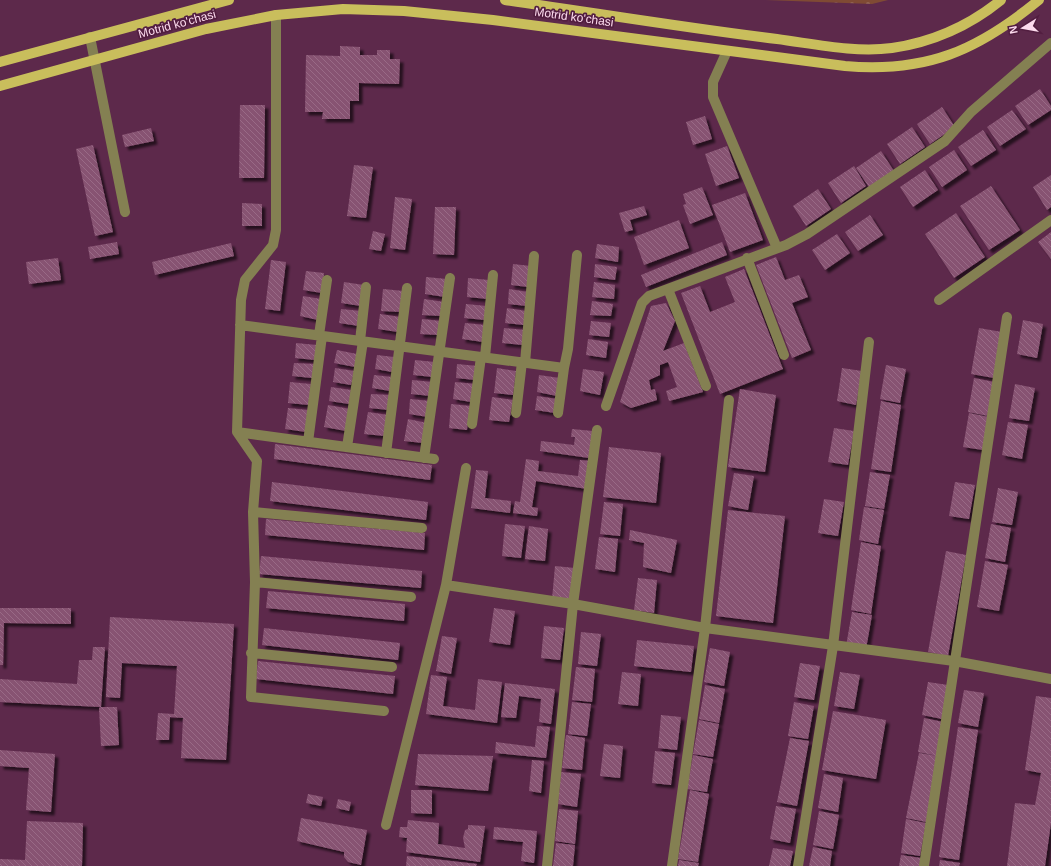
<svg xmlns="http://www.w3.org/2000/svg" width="1051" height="866" font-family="Arial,sans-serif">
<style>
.cemetery{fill:url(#cemetery-stones)}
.building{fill:url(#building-back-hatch);filter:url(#shadow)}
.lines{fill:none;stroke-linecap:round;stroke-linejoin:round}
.minor{stroke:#848052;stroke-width:10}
.major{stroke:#c9be5c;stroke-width:10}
.labels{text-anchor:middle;stroke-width:3.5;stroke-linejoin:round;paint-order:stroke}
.street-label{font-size:12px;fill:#fddbee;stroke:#521e40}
</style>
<defs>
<pattern id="cemetery-stones" width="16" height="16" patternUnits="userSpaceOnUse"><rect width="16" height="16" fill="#7f4a34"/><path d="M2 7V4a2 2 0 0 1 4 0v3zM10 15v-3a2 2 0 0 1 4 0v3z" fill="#926452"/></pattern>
<pattern id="building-back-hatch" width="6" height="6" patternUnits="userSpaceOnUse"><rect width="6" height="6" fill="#875372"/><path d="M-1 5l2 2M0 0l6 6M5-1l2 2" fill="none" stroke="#996b86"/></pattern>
<filter id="shadow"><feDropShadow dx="3.5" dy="3.5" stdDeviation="1" flood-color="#0009"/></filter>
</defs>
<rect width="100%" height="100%" fill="#5d294b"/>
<!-- cemetery -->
<path class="cemetery" d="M766,0h122l-16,4z"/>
<!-- building -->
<path class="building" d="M340,46l20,1v8h17v-5h13v9h10l-1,25 -40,-1v18h-9v18h-28l1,-7h-18l1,-57 34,1z
M1040,89l11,17v4l-23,15 -13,-19z
M240,105h25l-1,73h-25z
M942,107l13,20 -25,17 -13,-20z
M1012,110l14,19 -26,17 -13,-19z
M705,116l7,23 -19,6 -7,-23z
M912,127l13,20 -25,17 -13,-20z
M151,128l3,13 -29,6 -3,-12z
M983,130l13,20 -25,16 -13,-19z
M93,145l20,87 -18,4 -19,-87z
M727,146l12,32 -23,8 -11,-32z
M954,150l13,20 -25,17 -13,-20z
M881,151l13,20 -25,16 -13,-19z
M354,165l19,2 -7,51 -19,-2z
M854,166l12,20 -25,17 -13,-20z
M925,170l13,20 -25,17 -13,-20z
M1051,175v32l-4,3 -14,-23z
M991,186l29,44 -31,20 -29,-44z
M702,187l11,28 -23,9 -7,-19 3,-1 -3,-10z
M818,189l13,20 -25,17 -13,-20z
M745,193l18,47 -33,12 -18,-47z
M395,197l17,2 -7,51 -15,-2z
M242,203l20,1v22h-20z
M644,206l3,9 -17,5 3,10 -8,2 -6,-19z
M435,207h21l-2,48 -21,-1z
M956,213l29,44 -31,21 -29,-44z
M870,215l13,20 -25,16 -13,-19z
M679,220l10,28 -45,17 -10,-28z
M373,231l12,3 -4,17 -12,-2z
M1051,232v27l-13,-17z
M837,234l13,19 -25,17 -13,-20z
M117,242l2,12 -29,5 -2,-12z
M722,242l5,13 -81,32 -5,-12z
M231,243l3,13 -79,19 -3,-13z
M597,244l22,3 -1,15 -23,-4z
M776,257l9,23 14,-5 9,22 -16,6 19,47 -19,8 -36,-93z
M58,258l3,22 -32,4 -3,-22z
M271,260l15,2 -6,49 -15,-2z
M513,264l18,2 -3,21 -17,-2z
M595,264l22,3 -2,13 -21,-3z
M744,269l39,100 -63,25 -39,-101 19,-7 10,26 25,-10 -10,-25z
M306,271l18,2 -2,20 -19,-3z
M426,277l21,2 -2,18 -20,-3z
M468,278l21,2 -1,19 -21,-2z
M344,282l20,3 -3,21 -20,-3z
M594,282l21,3 -1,14 -22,-2z
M383,289l21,2 -2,21 -21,-1z
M509,289l19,3 -1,14 -19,-2z
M303,296l18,3 -3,21 -18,-4z
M424,299l20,3 -2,14 -20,-1z
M592,301l21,3 -2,12 -21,-1z
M666,303l9,18 -12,30 21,-8 19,49 -34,9 -3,-10 11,-4 -9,-25 -8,3v10l-11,5 2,10 4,-1 2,11 -26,8 -11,-6 31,-96z
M466,304l21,2 -2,14 -21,-2z
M507,308l19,3 -2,14 -19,-2z
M341,309l20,2 -2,15 -20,-3z
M380,314l20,3 -2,15 -20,-3z
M422,319l19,2 -2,14 -19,-1z
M1023,320l20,4 -6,34 -20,-4z
M591,321l20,2 -2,14 -20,-2z
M465,323l20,2 -2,17 -21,-3z
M504,328l21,2 -2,15 -21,-2z
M979,328l23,4 -8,46 -23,-4z
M588,339l20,3 -2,16 -20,-3z
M296,343l21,2 -2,15 -20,-2z
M337,350l20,4 -2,13 -21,-4z
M377,355l17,2 -2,15 -17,-3z
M415,360l20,2 -2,15 -20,-2z
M294,363l20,1 -2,14 -20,-2z
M457,364l21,2 -3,14 -19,-2z
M886,365l20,4 -6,34 -20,-4z
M335,368l19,3 -3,14 -18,-3z
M497,368l19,3 -3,24 -19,-2z
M842,368l20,3 -6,34 -19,-4z
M583,369l21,3 -4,23 -20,-4z
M374,375l18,2 -2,14 -18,-3z
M539,375l21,3 -3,18 -20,-4z
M974,378l20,4 -6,34 -20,-4z
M412,380l20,2 -1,14 -20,-2z
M290,382l21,2 -2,21 -21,-2z
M455,382l20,2 -4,18 -18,-3z
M1015,384l20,4 -6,33 -20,-3z
M331,387l20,3 -2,14 -20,-3z
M740,389l36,6 -11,77 -37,-5z
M371,394l19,1 -1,15 -20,-2z
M537,396l20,3 -2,14 -20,-3z
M492,397l21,3 -4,22 -20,-2z
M410,399l20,2 -2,16 -19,-3z
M881,401l20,4 -10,67 -20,-3z
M451,404l19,2 -3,24 -18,-2z
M328,405l22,4 -4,22 -22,-4z
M288,408l20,2 -2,22 -21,-3z
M368,412l20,3 -3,21 -21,-2z
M969,413l20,4 -6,33 -20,-3z
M408,419l19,4 -4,20 -19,-2z
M1008,422l20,3 -6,34 -20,-4z
M834,428l20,3 -6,34 -20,-3z
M572,429l21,2 -4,27 -49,-7 1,-10 33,4 1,-8h-4z
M275,444l157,21 -2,15 -156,-21z
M609,447l52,6 -5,50 -53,-6z
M526,459l13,2 -1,10 40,5 2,-16 11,1 -4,28 -51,-8 -4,26 6,1 -1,8 -24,-3 2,-12 5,1z
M476,470l12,1 -3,27 26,3 -1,12 -39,-5z
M870,472l20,3 -6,34 -19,-3z
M734,473l20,3 -6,34 -20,-4z
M272,482l156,20 -2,18 -156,-19z
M955,482l20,3 -6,34 -20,-3z
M998,488l20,4 -6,33 -20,-3z
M824,499l20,3 -6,34 -20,-3z
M604,502l19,2 -3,32 -20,-2z
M864,507l20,3 -6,34 -19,-4z
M728,510l57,6 -12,107 -57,-7z
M266,519l159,14 -1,17 -159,-15z
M505,524l20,2 -4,32 -19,-2z
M991,524l20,4 -6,34 -20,-4z
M529,526l19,3 -3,32 -20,-2z
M630,530l47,10 -6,33 -28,-6 1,-24 -15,-3z
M599,537l19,2 -3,33 -20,-3z
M861,542l20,4 -10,68 -20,-4z
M946,551l20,4 -18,101 -20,-4z
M261,556l161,15 -1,17 -162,-14z
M985,561l23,4 -9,46 -22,-4z
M555,566l20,2 -4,33 -19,-2z
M638,578l19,2 -3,33 -20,-3z
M268,591l137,13 -1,17 -138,-13z
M0,608h71v16l-67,-1 -1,42h-3z
M494,608l21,3 -5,34 -21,-3z
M852,612l20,3 -6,34 -20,-3z
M110,617l124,7 -8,136 -45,-2 2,-40 -13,-1 -1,23h-13l2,-27 16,1 3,-48 -55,-3 -2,35 -14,-1z
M544,626l20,2 -4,32 -19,-2z
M264,628l136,15 -2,17 -136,-15z
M581,632l20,2 -4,32 -19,-2z
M442,636l15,2 -6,36 -15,-3z
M637,640l57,6 -3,26 -57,-6z
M93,647h12l-4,60 -101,-5v-23l77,5 2,-24h13z
M710,648l20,4 -6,34 -20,-4z
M258,661l137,15 -2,18 -137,-15z
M800,663l20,3 -6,34 -20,-3z
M576,667l19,2 -3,33 -20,-2z
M622,672l19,2 -3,32 -20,-2z
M840,672l20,3 -6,34 -20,-3z
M431,675l16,2 -4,29 32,4 3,-31 24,3 -5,41 -71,-9z
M928,682l20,3 -6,34 -20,-4z
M505,683l50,6 -4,35 -12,-2 2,-23 -22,-3 -3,22 -15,-1z
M705,685l20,4 -6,34 -20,-4z
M964,690l20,3 -6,34 -20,-4z
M1036,696l15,2v125l-6,43h-38l8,-63 20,2 6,-32 -16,-3z
M572,702l19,2 -4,32 -19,-2z
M794,702l20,4 -6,33 -20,-3z
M101,707h16l2,38 -18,1 -2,-38z
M833,711l53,9 -10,59 -54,-9z
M661,715l20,2 -4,33 -19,-2z
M924,718l19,4 -5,34 -20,-4z
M699,720l20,4 -6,33 -20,-3z
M537,726l13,1 -4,31 -51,-5 1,-11 39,5z
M958,727l20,3 -19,130 -20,-3z
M566,735l19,3 -3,32 -20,-2z
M790,738l19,3 -12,65 -20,-4z
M604,744l19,2 -3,32 -20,-2z
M0,750l55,4 -4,58 -25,-2 3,-42 -29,-2z
M655,751l20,2 -4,32 -19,-2z
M919,753l19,3 -12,66 -20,-4z
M418,754l75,2 -5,35 -73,-6z
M693,755l20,4 -6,33 -20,-3z
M532,760l12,1 -3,32 -12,-2z
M561,772l20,2 -4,33 -19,-3z
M824,774l19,4 -5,34 -20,-4z
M411,790h21v24l-21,-1z
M690,790l19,4 -11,68 -20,-3z
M308,794l15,3 -2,9 -15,-3z
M338,799l13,3 -2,9 -13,-3z
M776,806l20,3 -6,34 -20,-4z
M559,809l19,2 -3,33 -20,-3z
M819,811l20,4 -6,34 -20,-4z
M301,818l66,12 -6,35 -13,-3 -4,-5v-5l-47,-11z
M906,819l20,4 -6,33 -19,-3z
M408,820l31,3 -1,21 27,4 -2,-10 2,-8 3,-1v-4l17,1 -5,36 -74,-10 1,-14 -8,-1 1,-10h7z
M27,821l56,2 -1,43h-82v-7l25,1z
M494,827l43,4 -3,32 -13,-2 2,-19 -30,-3z
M556,843l19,2 -2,21h-20z
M813,847l19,4 -2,15h-21z
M773,848l20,3 -3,15h-21z
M901,855l20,3 -1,8h-21z
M407,856l70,8 -1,2h-70z
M679,860l20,3 -1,3h-20z
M940,860l20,3 -1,3h-20z"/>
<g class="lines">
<!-- minor -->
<path class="minor" d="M276,15v215l-3,15 -28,35 -4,20 -4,132 20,29 -4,51 2,70 -4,115 133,14
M90,37l35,175
M727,51l-14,31v15l64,151
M747,258l37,97
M668,289l38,97
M939,300l112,-80
M240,325l324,43 -6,45
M319,335l8,-55
M360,341l6,-54
M485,357l8,-82
M525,363l9,-107
M564,368l4,-19 9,-94
M606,406l36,-103 7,-7 137,-51 21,-11 138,-93 26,-29 80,-69
M516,413l6,-51
M472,424l9,-67
M237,432l197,27
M308,442l14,-106
M347,447l16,-106
M386,453l21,-165
M424,458l26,-180
M253,512l169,16
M255,582l156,15
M446,585l127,19 132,24 249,33 97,18
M251,653l141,14
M386,825l60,-240 20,-117
M547,866l26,-262 24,-174
M672,866l33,-238 24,-228
M798,866l35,-220 36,-304
M924,866l83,-549"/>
<!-- major -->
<path class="major" d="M505,0c91,13 181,28 272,39 38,5 78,14 115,9 41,-6 77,-22 109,-48
M0,62l229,-62
M0,86l206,-57 70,-14 67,-6 61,2 89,9 352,46c81,7 132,-15 194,-66"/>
</g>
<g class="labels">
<!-- street labels -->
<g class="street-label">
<text transform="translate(574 17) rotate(8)" y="4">Motrid ko'chasi</text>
<text transform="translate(177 24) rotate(-15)" y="4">Motrid ko'chasi</text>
</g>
</g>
<!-- north arrow -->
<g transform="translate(1023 28) rotate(259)" stroke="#521e40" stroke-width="3" paint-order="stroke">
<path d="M0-3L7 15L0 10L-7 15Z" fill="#fddbee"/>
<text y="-6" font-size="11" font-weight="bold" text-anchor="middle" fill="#fddbee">N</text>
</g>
</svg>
